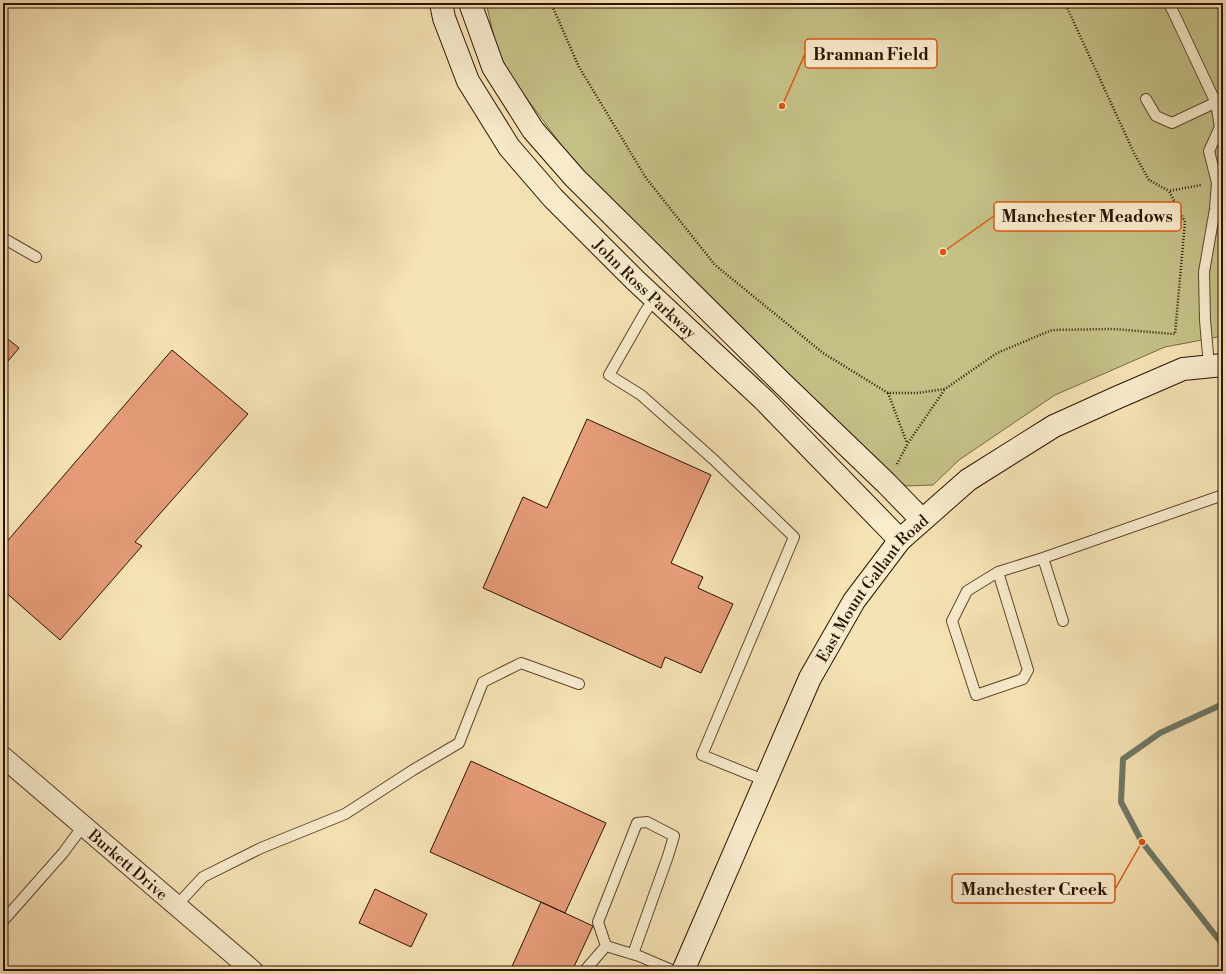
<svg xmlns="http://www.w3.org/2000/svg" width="1226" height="974" font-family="'Libre Bodoni',serif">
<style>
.green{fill:#c4c187;stroke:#786a44}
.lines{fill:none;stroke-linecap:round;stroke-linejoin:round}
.stream{stroke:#6f7968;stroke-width:6}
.building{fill:#e69c79;stroke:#2b1201}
.lane-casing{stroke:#5e462e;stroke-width:12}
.street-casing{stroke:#5e462e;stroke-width:22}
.secondary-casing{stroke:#2b1201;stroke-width:24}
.path{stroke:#2b1201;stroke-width:2.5;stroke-dasharray:1 2;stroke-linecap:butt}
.lane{stroke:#f9edce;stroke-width:10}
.street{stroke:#f9edce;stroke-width:20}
.secondary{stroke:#f9edce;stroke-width:22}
.labels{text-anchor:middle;stroke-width:4;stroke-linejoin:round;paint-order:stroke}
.street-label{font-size:16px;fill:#2b1201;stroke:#f9edce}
.leader{fill:none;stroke:#df550b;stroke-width:1.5}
.callout-dot{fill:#df550b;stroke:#f9edce;stroke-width:1.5}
.callout{fill:#f9edce;stroke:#df550b;stroke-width:1.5}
.callout-label{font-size:17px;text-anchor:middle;font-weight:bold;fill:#2b1201}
</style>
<rect width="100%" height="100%" fill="#f6e3b4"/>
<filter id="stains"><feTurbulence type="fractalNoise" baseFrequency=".005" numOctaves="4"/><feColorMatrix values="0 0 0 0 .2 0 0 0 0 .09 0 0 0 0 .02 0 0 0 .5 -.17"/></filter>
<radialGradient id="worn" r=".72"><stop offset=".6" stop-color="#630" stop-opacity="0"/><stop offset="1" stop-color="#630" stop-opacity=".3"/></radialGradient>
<!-- green -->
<path class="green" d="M486,3h737v333l-58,11 -110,48 -96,65 -26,25 -27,1 -28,-23 -300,-295 -78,-106z"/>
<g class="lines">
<!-- stream -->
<path class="stream" d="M1223,704l-63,29 -37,26 -2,43 21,40 81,103"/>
</g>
<!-- building -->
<path class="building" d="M3,335l16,13 -16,19z
M172,350l76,64 -113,128 7,4 -82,94 -57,-50v-44z
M587,419l124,56 -40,88 32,14 -5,11 35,16 -32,69 -36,-16 -4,11 -178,-80 40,-91 24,11z
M471,761l135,62 -41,90 -135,-61z
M375,889l52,25 -16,33 -52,-24z
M541,902l52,24 -21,45h-62z"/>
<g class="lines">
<!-- lane casing -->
<g class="lane-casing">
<path id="lane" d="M1169,3l47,100 4,24 3,3
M1146,99l10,17 16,7 51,-24
M3,238l33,19
M655,298l-10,14 -36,63 32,20 72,64 81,78 -92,218 64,26
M1209,366l-4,-46 -1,-48 11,-63 2,-26 -8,-32 11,-24
M998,572l30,98 -5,9 -47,16 -24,-74 15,-30 31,-19 45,-14
M1063,621l-20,-63 180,-63
M177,905l26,-28 58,-29 84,-34 68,-44 46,-27 24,-61 38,-19 58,21
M3,921l60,-68 20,-27
M606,946l-8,-24 39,-99 10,-1 27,14 -6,20 -35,98
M586,971v-2l20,-23 33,10 35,15"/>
</g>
<!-- street casing -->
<g class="street-casing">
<g id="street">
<path id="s1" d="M3,757l250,214"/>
</g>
</g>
<!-- secondary casing -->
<g class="secondary-casing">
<g id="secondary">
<path id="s2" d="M441,3l3,15 24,63 41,66 44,51 82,82 129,120 136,140"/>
<path d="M470,3l23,64 40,63 42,48 206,204 105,101 36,37"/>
<path id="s3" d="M683,971l127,-293 44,-77 46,-61 68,-60 86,-54 62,-28 67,-29 40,-4"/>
</g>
</g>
<!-- path -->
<path class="path" d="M551,3l28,64 67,111 69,87 108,88 65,40h29l28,-4 52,-36 55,-23 61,-1 62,5 10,-112 -16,-31 32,-6
M1065,3l69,150 15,27 20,11
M888,393l19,50
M897,464l11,-21 37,-54"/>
<!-- lane -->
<use href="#lane" class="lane"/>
<!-- street -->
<use href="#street" class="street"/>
<!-- secondary -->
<use href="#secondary" class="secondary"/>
</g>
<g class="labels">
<!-- street labels -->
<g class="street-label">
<text dy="6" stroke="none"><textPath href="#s2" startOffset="357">John Ross Parkway</textPath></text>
<text dy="6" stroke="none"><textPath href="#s3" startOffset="429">East Mount Gallant Road</textPath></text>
<text dy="6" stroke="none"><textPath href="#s1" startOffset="165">Burkett Drive</textPath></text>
</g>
</g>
<!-- callouts -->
<path class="leader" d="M782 106L805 54M943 252L994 216M1142 842L1115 889"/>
<g class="callout-dot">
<circle cx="782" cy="106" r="4"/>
<circle cx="943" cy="252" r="4"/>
<circle cx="1142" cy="842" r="4"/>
</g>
<g class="callout">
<rect x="805" y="39" width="132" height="29" rx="4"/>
<rect x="994" y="202" width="187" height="29" rx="4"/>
<rect x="952" y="874" width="163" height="29" rx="4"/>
</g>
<g class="callout-label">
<text x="871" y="60">Brannan Field</text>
<text x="1087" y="222">Manchester Meadows</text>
<text x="1034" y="895">Manchester Creek</text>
</g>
<!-- margin -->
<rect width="1226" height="974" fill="none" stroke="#f6e3b4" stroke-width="16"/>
<rect x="4" y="4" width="1218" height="966" fill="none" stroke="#2b1201" stroke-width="2"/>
<rect x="8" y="8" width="1210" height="958" fill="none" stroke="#2b1201"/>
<rect width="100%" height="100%" filter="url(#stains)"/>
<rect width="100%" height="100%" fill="url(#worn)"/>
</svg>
